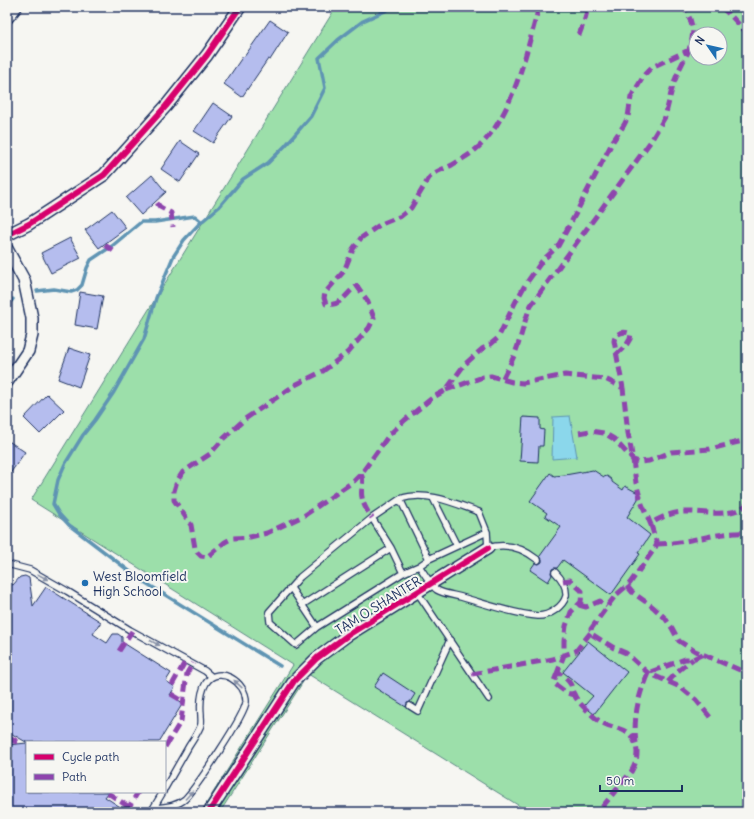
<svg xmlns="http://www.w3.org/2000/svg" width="754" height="819" font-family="Delius,sans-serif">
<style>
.green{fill:#9cdfaa;stroke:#5c8784;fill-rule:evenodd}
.water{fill:#8bd7eb;stroke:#5e94b3}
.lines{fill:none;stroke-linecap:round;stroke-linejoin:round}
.stream{stroke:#5e94b3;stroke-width:3.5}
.building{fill:#b5bdee;stroke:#1b2f5e}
.lane-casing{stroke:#1b2f5e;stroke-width:8}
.street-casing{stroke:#1b2f5e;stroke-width:14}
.lane{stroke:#f6f6f2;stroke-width:5.5}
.street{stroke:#f6f6f2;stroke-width:11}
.quiet{stroke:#8e44ad;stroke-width:5;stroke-dasharray:10 5;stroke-linecap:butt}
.cycleway-casing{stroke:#f6f6f2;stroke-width:8}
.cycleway{stroke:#d6006c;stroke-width:6}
.oneway{fill:#8892a8}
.poi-dot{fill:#1f6fb2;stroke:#f6f6f2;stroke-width:1.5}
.labels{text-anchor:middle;stroke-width:4;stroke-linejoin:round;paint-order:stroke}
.poi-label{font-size:13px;fill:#1b2f5e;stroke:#f6f6f2;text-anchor:start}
.street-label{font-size:13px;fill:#1b2f5e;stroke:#f6f6f2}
</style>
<rect width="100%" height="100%" fill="#f6f6f2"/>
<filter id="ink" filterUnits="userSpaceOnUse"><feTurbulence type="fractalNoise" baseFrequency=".025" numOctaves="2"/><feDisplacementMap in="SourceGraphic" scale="8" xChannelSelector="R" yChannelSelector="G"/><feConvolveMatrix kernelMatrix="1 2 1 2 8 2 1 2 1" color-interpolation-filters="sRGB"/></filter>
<g filter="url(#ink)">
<!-- green -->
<path class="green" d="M336,7h411v805h-218l-221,-138 -88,138h-19l92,-147 -262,-165zM696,34h24v24h-24z"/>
<!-- water -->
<path class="water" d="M570,416l7,41 -25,2 1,-42z"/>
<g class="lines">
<!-- stream -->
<path class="stream" d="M37,291l17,-2 17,3 6,-2 5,-5 5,-17 4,-8 21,-14 29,-24h14l40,-6 7,6
M7,306l6,-7
M280,666l-139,-86 -72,-55 -10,-11 -6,-10 5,-24 7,-16 18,-29 12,-15 19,-28 30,-53 12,-41 17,-41 11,-17 15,-16 20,-17 24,-28 25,-16 17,-17 26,-30 14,-28 -6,-30 19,-18 25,-19 31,-14"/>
</g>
<!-- building -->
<path class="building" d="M270,20l18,12 -18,28 -2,-1 -26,38 -18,-13 19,-28 1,1z
M213,103l19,13 -19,27 -19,-12z
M180,141l19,13 -19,28 -19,-13z
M152,175l14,17 -25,23 -15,-17z
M112,210l14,18 -27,20 -14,-18z
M70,238l11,20 -30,15 -10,-20z
M80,292l23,4 -6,33 -22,-4z
M69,348l21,7 -11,32 -21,-8z
M47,394l17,16 -24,24 -16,-16z
M523,417l17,1v11l4,1 -1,16h-4l-1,16 -18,-1z
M7,440l18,12 -18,26z
M593,470l11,7 3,-1 5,4v2l11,8 2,-4 13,7v6l-11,18 23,18 -12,18 2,1 -29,41 -48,-35 -6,8h-3l-2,1 -1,4 1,2 -4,7 -18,-12 5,-7 4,1 3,-2v-3l-2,-3 21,-29 -16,-11 2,-3 -17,-12 20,-28 4,3 11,-1z
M25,576l4,2 4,28 13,-19 55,35 -8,12 14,9 6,-9h5l4,3v5l49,31 -5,8 9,6 -5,8 13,8 -24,39h-133l-19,-11v-149l6,3 7,-8z
M588,641l39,31 -33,42 -10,-8 9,-10 -30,-24z
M383,673l32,21 -5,8 -3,1 -1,4 -32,-20z
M27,743v49h82l-4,5 23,15h-121v-67z"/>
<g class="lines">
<!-- lane casing -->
<g class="lane-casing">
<path id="lane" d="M433,498l24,48
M400,499l-28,19 -72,59 -31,35 1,10 26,23 21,-18 86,-54 16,-7
M391,548l12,25
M429,559l58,-27
M538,560c-15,-12 -31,-18 -50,-12l-1,-16 -8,-20c-25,-9 -53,-22 -79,-13l29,60 -10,7c4,5 13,21 18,24 7,4 17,5 24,7 22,6 55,18 77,19 11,0 25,-9 28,-20 1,-9 -5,-18 -11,-24
M7,564l23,6 37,21 63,39 75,41 7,6
M291,588l26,39
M417,592l72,107
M302,605l89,-57 -19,-30
M410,706l8,5 32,-71
M154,808c10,-1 22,-1 31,-9 11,-11 60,-84 61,-97 1,-20 -28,-38 -40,-19 -6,10 -6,21 -5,32 0,4 1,9 -1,12 -3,7 -7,13 -11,19 -8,14 -16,28 -24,42
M151,812l12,-20"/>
</g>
<!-- street casing -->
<g class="street-casing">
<path id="street" d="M7,18l9,-11
M7,235l22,-11 75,-49 62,-69 41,-51 33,-48
M7,249l17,31 8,38v17l-4,16 -21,31
M209,812l85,-131 23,-23 31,-23 140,-87"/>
</g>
<!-- lane -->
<use href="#lane" class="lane"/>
<!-- street -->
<use href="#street" class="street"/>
<!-- quiet -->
<path class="quiet" d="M539,7c-13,45 -26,112 -64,143 -7,6 -15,10 -23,15 -6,3 -13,5 -19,9l-4,4 -18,30 -10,8 -20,8 -20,14 -8,11 -9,22 -19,22 -1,5 2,6c15,4 21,-13 31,-18l10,14 7,18 -5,10 -21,24 -25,19 -28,14 -50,34 -22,20 -13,15 -27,18 -6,9 -3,10v9l17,25 4,23 2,4 4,4 6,1 18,-15 8,-4 17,-1 17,-4 38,-18 49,-34 7,-7 28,-39 16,-15 27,-22 14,-8 18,-25 18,-16 9,-5 7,-6 17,-35 10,-18 17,-24 16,-15 17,-31 38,-74 11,-16 4,-8 3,-20 14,-23 7,-7 37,-17
M721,7l11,10 15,16
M579,35l6,-16 3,-12
M157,203l3,4 11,6 2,14
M105,245l10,7
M7,318v1
M616,355l11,-11 3,-5 1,-5c-7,-4 -16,-1 -17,7l9,47
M503,378c3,-7 8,-15 11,-22 7,-17 10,-35 17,-51l120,-164 14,-24 8,-32 6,-15 10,-20 3,-11 1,-9 -3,-11 -6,-12
M446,390l37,-13 8,-1 21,6 11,1 42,-8 40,4 18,9 5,45 5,27 3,23 6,21 9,21
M579,433l11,-2 14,2 10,6 19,21 7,2 9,-1 22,-9 39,-3 37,-9
M747,473v15
M361,474c4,7 -1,16 1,23 1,8 6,15 10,21
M657,544c30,0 61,-13 90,-11
M563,581l7,-1 12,11 -1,11 -10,10 -5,14 -2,15v14l-6,16c4,5 10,8 13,14 1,3 1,6 3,9 3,8 12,15 18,21 4,4 10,8 15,10 16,5 28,6 30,27 0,8 -2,13 -6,20l-33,40
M627,586l5,6 21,15 12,11 7,10 7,13 16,10 52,22
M579,605l7,2 14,-6 7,5
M119,651l13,-20
M558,671l-4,10 1,3 12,9 7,2
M472,674l81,-15 23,-8 15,-19
M668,682l11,-12 14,-11
M172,685l14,-25
M171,694l12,7
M710,717l-14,-17 -16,-13 -32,-14 -22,-20 -12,-5 -21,-13 -2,-6 18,-25 7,-9 14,-12 25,-35 2,-4 -6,-19c3,-4 6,-5 10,-7 8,-4 16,-6 25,-6 17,-1 47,7 61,-8
M7,736l12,6 -12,-2
M636,743c-3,-24 2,-47 12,-70l37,-14h8l10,-5
M165,747l16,-26 6,-48 6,-10
M108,793l21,14
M130,812l-1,-5 9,-15"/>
<!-- cycleway casing -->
<g class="cycleway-casing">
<path id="cycleway" d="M7,235l22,-11 75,-49 62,-69 41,-51 33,-48
M209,812l85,-131 23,-23 31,-23 140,-87"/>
</g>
<!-- cycleway -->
<use href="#cycleway" class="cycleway"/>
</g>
<!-- one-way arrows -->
<defs><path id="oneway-solid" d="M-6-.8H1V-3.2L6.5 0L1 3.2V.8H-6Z"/></defs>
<g class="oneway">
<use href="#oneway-solid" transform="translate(43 577) rotate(29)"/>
<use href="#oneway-solid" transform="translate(155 643) rotate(28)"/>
<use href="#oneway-solid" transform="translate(238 684) rotate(-137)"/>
<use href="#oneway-solid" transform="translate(189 795) rotate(-48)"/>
</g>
</g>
<!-- markers -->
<circle class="poi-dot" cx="85" cy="583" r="4"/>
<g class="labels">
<!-- poi labels -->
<g class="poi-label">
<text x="93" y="581">West Bloomfield<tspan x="93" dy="15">High School</tspan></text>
</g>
<!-- street labels -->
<g class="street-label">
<text transform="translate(378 605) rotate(-32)" y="5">TAM O SHANTER</text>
</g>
</g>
<!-- margin -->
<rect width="754" height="819" fill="none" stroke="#f6f6f2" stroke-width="24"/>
<rect x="12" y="12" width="730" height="795" fill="none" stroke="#1b2f5e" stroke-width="1.5" filter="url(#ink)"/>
<!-- legend -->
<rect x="26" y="741" width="140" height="52" fill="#f6f6f2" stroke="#9ea6b7"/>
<rect x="34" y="754" width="20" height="6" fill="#d6006c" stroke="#9ea6b7"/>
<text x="62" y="761" font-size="12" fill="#1b2f5e">Cycle path</text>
<rect x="34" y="774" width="20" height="6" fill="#8e44ad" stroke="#9ea6b7"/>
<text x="62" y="781" font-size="12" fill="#1b2f5e">Path</text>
<!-- north arrow -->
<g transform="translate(708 46) rotate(304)"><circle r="19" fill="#f6f6f2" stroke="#9ea6b7"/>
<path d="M0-3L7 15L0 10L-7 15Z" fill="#1f6fb2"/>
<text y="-6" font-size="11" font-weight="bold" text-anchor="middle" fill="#1b2f5e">N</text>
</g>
<!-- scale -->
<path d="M600 785v6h82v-6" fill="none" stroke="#1b2f5e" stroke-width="2"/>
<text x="606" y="785" font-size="12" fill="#1b2f5e" stroke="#f6f6f2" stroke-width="3" paint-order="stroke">50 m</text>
</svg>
